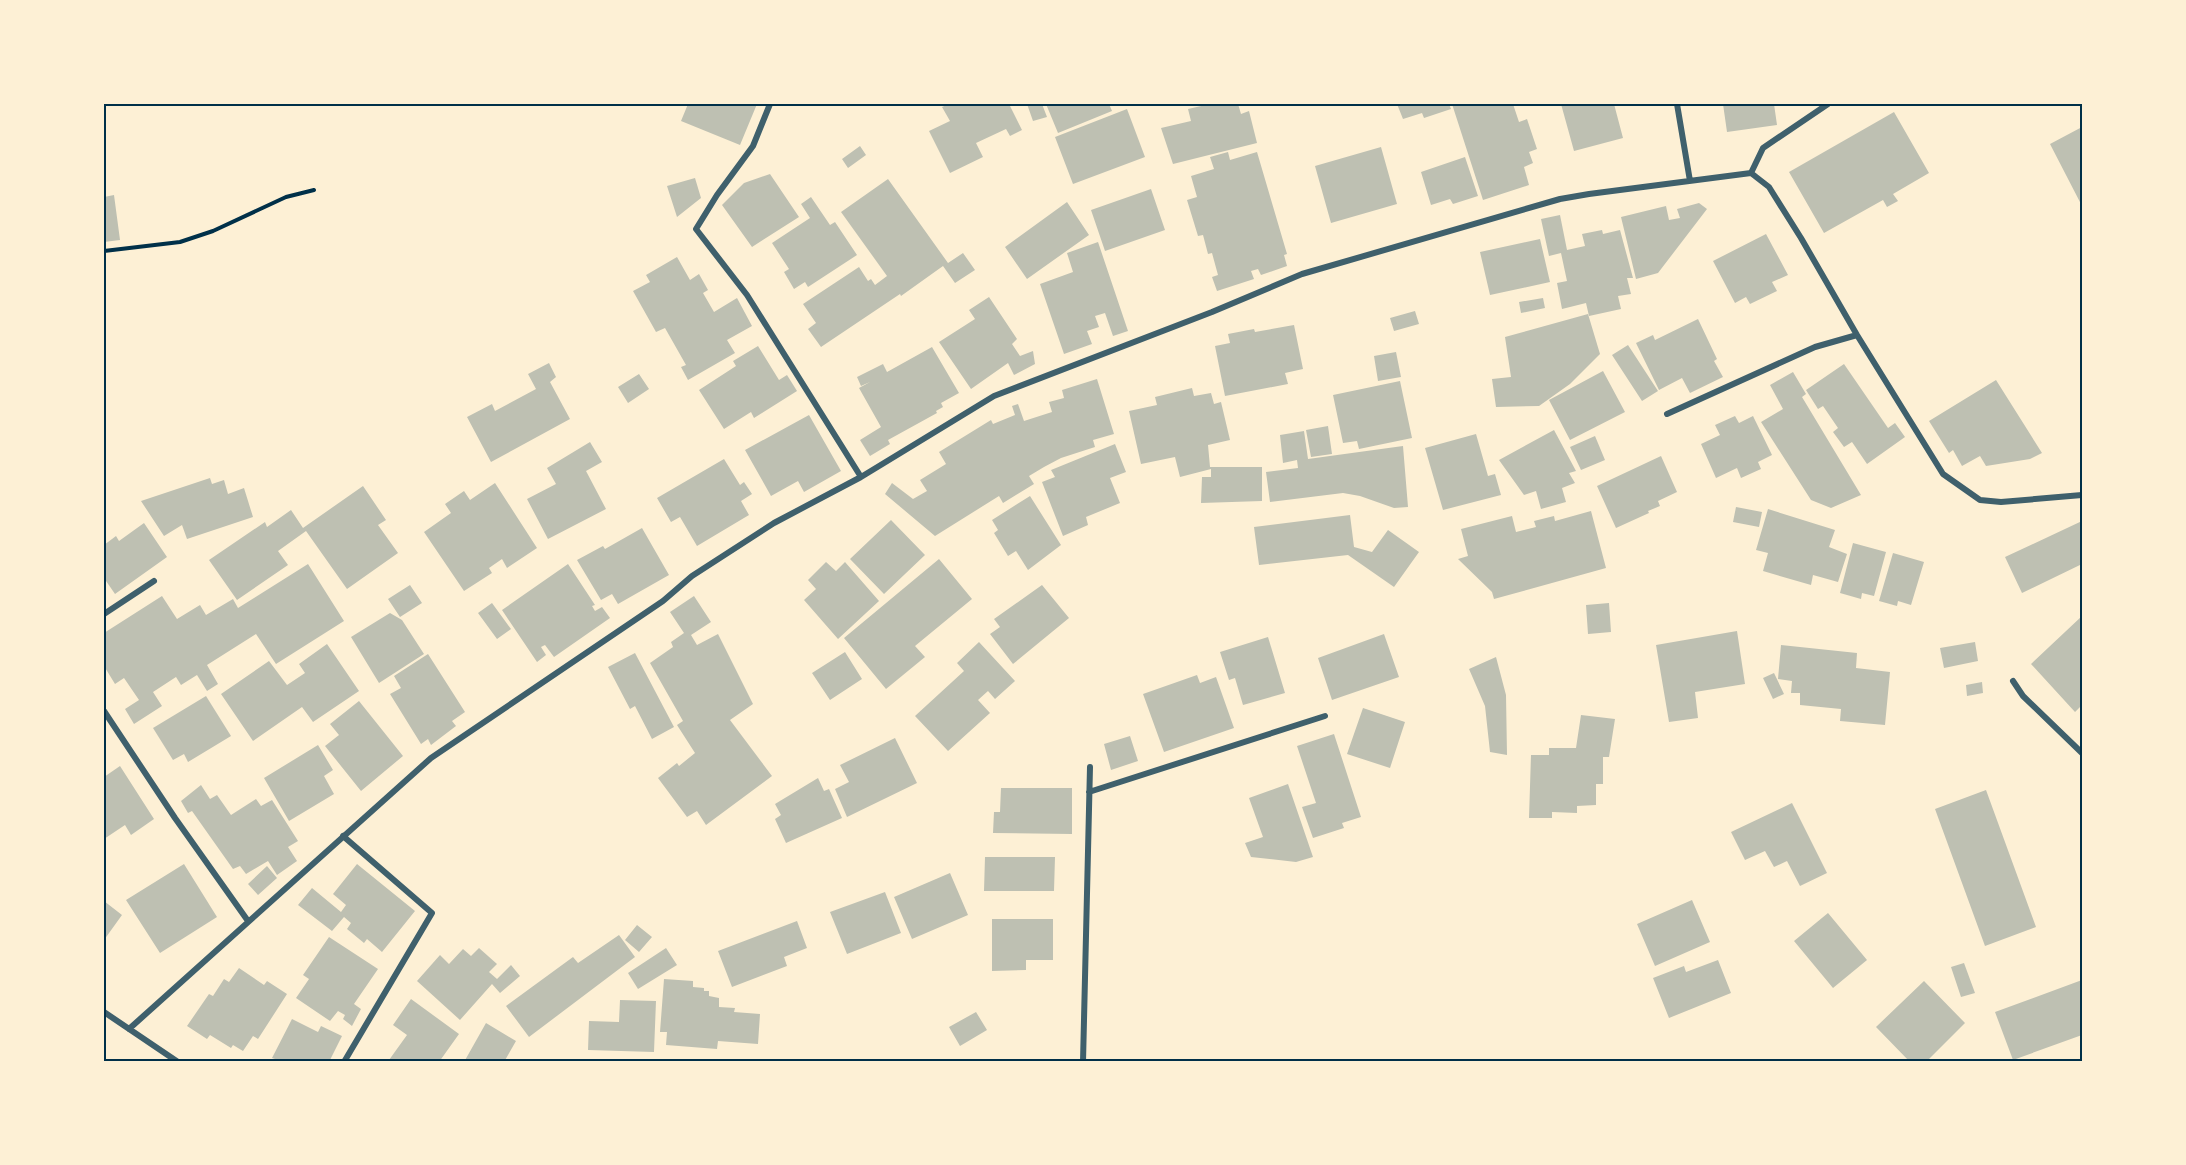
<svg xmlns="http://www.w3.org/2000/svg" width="2186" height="1165" font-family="Helvetica,sans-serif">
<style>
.building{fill:#bec0b2}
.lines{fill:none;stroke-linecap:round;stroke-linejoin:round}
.path{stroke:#003049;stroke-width:4}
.minor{stroke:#3f606c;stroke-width:6}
.neatline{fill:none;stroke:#003049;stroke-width:2}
</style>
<rect width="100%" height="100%" fill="#fdf0d5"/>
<!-- building -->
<path class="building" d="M688,104h69l-17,41 -59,-24z
M949,104h60l13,26 -12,6 -4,-7 -30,14 7,14 -33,16 -21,-42 21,-10 -8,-14z
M1027,104h15l5,13 -14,4z
M1046,104h63l3,7 -54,22z
M1210,104h28l3,10 8,-3 8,32 -84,21 -12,-36 30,-7 -3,-12z
M1397,104h52l2,5 -27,9 -2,-5 -19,6z
M1452,104h61l6,18 8,-3 10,30 -8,3 4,11 -9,4 5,18 -46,15z
M1561,104h53l9,34 -49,13z
M1723,104h51l3,21 -50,7z
M1127,109l18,48 -72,27 -18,-47z
M1894,112l35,61 -36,21 5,7 -11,6 -4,-7 -59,33 -35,-61z
M2082,127v79l-32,-62z
M860,146l6,9 -18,13 -6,-9z
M1381,147l16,57 -66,19 -16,-57z
M1228,152l2,8 27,-8 30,102 -3,1 3,11 -26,9 -3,-6 -7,2 3,8 -37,12 -5,-14 6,-2 -6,-22 -4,1 -5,-19 -5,1 -11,-36 10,-3 -6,-21 23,-7 -4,-12z
M1465,157l13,39 -25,8 -3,-5 -19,6 -10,-33z
M770,174l29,43 -47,30 -30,-42 22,-22z
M695,178l6,20 -24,19 -10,-31z
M888,179l60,84 15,-10 12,17 -20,13 -12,-17 -42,30 -1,-2 -79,53 -13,-18 8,-6 -13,-19 56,-37 9,14 3,-2 4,6 12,-9 -46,-64z
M1151,189l14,41 -60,21 -14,-41z
M114,195l6,45 -16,2v-45z
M811,197l19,28 5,-3 22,33 -49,32 -3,-5 -11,7 -10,-17 5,-3 -17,-26 38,-25 -9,-14z
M1067,202l22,33 -62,44 -22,-32z
M1699,203l8,6 -49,64 -22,6 -15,-62 45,-11 3,14 11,-2 -3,-9z
M1560,215l7,35 18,-4 -3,-12 20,-4 1,4 17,-4 13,48h-6l4,16 -13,2 3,13 -32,7 -3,-13 -24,6 -5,-26 10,-2 -6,-28 -12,3 -8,-37z
M1766,234l22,41 -16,7 5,9 -27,13 -4,-7 -11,6 -22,-42z
M1540,239l10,43 -60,13 -10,-43z
M1098,242l30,89 -15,5 -8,-23 -10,3 4,11 -12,4 5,13 -28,10 -24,-70 33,-12 -6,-19z
M677,257l13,23 9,-6 9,16 -5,3 11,19 23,-14 15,28 -25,14 8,13 -47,27 -7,-13 5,-2 -21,-37 -9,4 -23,-41 17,-9 -4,-7z
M989,297l28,42 -5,5 8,12 13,-5 2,13 -21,11 -6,-12 -37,26 -32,-47 36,-23 -6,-9z
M1543,298l2,10 -24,5 -2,-11z
M1415,311l4,13 -25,7 -4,-13z
M1588,314l12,40 -30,30 -31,22 -43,1 -4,-28 19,-2 -6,-40z
M1698,319l19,40 -3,2 9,16 -33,16 -8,-15 -23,12 -23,-47 17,-8 2,5z
M1294,325l9,44 -18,4 3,11 -63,12 -10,-50 15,-3 -2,-9 26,-5 1,3z
M1628,345l30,46 -16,10 -30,-46z
M758,346l21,34 8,-5 10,16 -43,27 -3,-6 -27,17 -25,-39 37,-24 -3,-5z
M932,347l27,46 -18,10 2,4 -7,4 1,2 -49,27 2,4 -20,12 -10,-16 21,-13 -22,-39 11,-6 -9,4 -4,-9 26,-13 4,8z
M1396,352l5,25 -23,4 -4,-25z
M549,363l7,14 -6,5 20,37 -79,43 -24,-45 25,-13 3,7 41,-22 -8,-15z
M1844,364l44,64 7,-5 10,14 -38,27 -15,-22 -8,5 -11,-15 5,-4 -15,-22 -5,3 -12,-19z
M1603,371l22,41 -55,28 -21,-40z
M1793,372l13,22 -4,3 59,98 -30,13 -20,-8 -50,-78 22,-13 -13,-24z
M639,374l10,15 -21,14 -10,-16z
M1097,379l17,55 -21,6 2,7 -34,11 -17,9 -15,9 5,8 -31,19 -4,-7 -64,40 -50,-42 7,-11 21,16 14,-8 -7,-11 26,-16 -7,-12 52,-32 2,4 22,-9 -3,-9 6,-2 6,17 28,-9 -3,-10 15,-4 -2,-8z
M1996,380l46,73 -12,6 -44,7 -6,-10 -18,10 -9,-16 -4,3 -20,-32z
M1400,381l12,57 -53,11 -2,-8 -14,2 -10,-48z
M1192,388l2,8 17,-3 3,11 7,-2 9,38 -22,5 2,22h52v34l-61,2 1,-26h9v-8l-31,8 -5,-20 -34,7 -12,-53 28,-6 -2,-8z
M809,415l32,56 -37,21 -6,-11 -27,15 -26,-46z
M1735,416l4,7 14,-7 19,39 -14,7 3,7 -20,9 -4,-10 -21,10 -15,-34 19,-9 -5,-10z
M1328,426l4,28 -21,3 -5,-27z
M1554,430l22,41 -7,2 6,10 -13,5 4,14 -25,7 -5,-18 -12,4 -25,-35z
M1304,431l4,28 95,-13 5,61 -14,1 -34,-12 -17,-3 -73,9 -4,-30 32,-4 -1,-8 -14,3 -3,-28z
M1476,434l12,42 7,-2 6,21 -58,15 -18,-62z
M1595,436l10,24 -24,10 -11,-23z
M590,442l12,20 -16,9 20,38 -58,30 -21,-40 29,-15 -9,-16z
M1115,444l11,28 -16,6 10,25 -34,14 2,8 -25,11 -21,-54 13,-5 -4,-7z
M1661,456l16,36 -19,9 2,5 -12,5 1,2 -33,15 -19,-42z
M724,459l16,26 4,-3 8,12 -11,7 8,14 -52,31 -17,-29 -9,5 -14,-24z
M210,478l2,6 12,-4 4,14 16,-6 9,29 -66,22 -5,-14 -18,11 -23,-35z
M495,483l42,65 -30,20 -5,-9 -13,9 3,5 -28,18 -40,-59 27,-19 -6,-9 19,-13 6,9z
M363,486l23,34 -8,5 20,28 -51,36 -41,-58 -28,20 10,14 -51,35 -28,-40 56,-38 2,5 24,-17 12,18z
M1030,496l31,49 -33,25 -12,-19 -8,5 -14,-23 4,-3 -6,-10z
M1736,507l26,5 -3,15 -26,-5z
M1768,509l67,21 -6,17 18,7 -9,28 -25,-7 -2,10 -48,-14 5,-18 -12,-3z
M1591,511l15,57 -112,31 -2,-7 -34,-33 10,-3 -7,-27 51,-13 4,16 20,-5 -2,-6 20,-5 1,5z
M1350,515l4,32 18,5 16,-22 31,22 -25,35 -46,-32 -89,10 -5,-38z
M891,520l34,35 -41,39 -34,-35z
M2082,521v43l-60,29 -17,-36z
M144,523l23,34 -52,37 -11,-16v-33l12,-9 3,5z
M642,528l27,47 -51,29 -6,-10 -11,6 -24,-40 26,-14 2,3z
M1853,543l33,9 -12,44 -12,-3 -1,6 -21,-6z
M1893,553l31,9 -13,43 -13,-4 -1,5 -18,-5z
M939,559l33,40 -57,47 10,11 -39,32 -42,-51z
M826,562l10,9 9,-9 34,39 -41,38 -34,-39 12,-11 -8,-9z
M308,564l36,57 -68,43 -20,-30 -49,31 11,19 -11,7 -10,-16 -16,10 -5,-8 -23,15 9,14 -28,18 -9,-15 14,-9 -15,-22 -9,6 -11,-18v-33l58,-37 15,23 23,-14 6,10 27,-16 5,9z
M568,564l27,41 -3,1 3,5 7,-4 8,11 -56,39 -9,-12 -4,2 5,8 -9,7 -35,-52z
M410,585l12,18 -22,14 -12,-18z
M1042,585l27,33 -56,46 -23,-30 10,-7 -6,-8z
M694,596l17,26 -20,13 6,10 21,-11 35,70 -23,16 42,56 -66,49 -9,-14 -10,6 -29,-39 19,-15 2,3 16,-13 -18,-28 6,-4 -33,-58 23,-16 -2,-5 13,-9 -14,-21z
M492,603l19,26 -14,10 -19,-26z
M1609,603l2,29 -23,2 -2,-29z
M390,613l12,7 22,34 -45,29 -28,-46z
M2082,616v89l-7,7 -44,-48z
M1737,631l8,53 -50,8 3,26 -29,4 -13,-77z
M1384,634l15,43 -67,23 -14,-42z
M1268,637l17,56 -42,12 -8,-27 -6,2 -9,-28z
M979,642l36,39 -20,18 -7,-8 -10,9 12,13 -42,38 -33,-35 49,-45 -7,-8z
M1975,642l3,19 -34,7 -4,-20z
M327,644l32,47 -46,31 -11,-15 -49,34 -32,-47 48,-33 18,24 18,-12 -6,-9z
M1781,645l76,8 -1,15 34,4 -5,53 -45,-4 1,-12 -41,-4v-12h-9l1,-12 -14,-2z
M845,652l17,27 -32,21 -18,-27z
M635,653l39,74 -22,12 -17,-33 -5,3 -22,-42z
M428,654l37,58 -13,9 4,5 -25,19 -3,-6 -7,5 -31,-50 11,-6 -7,-12z
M1496,657l10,38 1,60 -17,-3 -5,-46 -16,-37z
M1774,673l10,21 -11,5 -10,-21z
M1197,675l3,8 16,-6 18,51 -70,24 -21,-58z
M1982,682l1,11 -16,3 -1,-11z
M206,696l25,40 -43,26 -4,-8 -11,6 -20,-32z
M359,701l44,55 -42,35 -36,-45 14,-11 -9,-11z
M1363,708l42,14 -15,46 -43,-14z
M1581,715l34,4 -6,38h-6v27h-7v21l-19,1v7l-25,-1v6h-23l2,-63h18v-7h27z
M1334,734l27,83 -19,6 2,5 -31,10 -11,-31 14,-4 -19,-57z
M1130,736l8,25 -27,9 -7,-26z
M895,738l22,45 -70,34 -12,-28 14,-7 -9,-17z
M318,745l15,25 -9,6 10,18 -45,27 -25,-43z
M120,766l34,53 -23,16 -6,-10 -21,14v-62z
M818,778l6,13 5,-2 13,29 -56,25 -11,-24 6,-4 -6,-11z
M1288,784l25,73 -17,5 -45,-5 -6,-14 18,-6 -14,-39z
M201,785l9,14 7,-4 14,20 25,-16 5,7 11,-6 26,41 -10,6 9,14 -20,14 -9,-14 -22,13 -6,-8 -7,3 -41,-58 -4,2 -7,-12z
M1001,788h71v46l-79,-1 1,-21h6z
M1986,790l50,137 -51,19 -50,-137z
M1792,803l35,70 -27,13 -13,-25 -13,6 -9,-16 -20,9 -14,-28z
M985,857h70l-1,34h-70z
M184,864l33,53 -57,36 -34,-53z
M357,864l58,47 -33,41 -15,-13 -3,4 -17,-14 4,-6 -7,-6 -12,14 -34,-26 14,-17 29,24 5,-7 -13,-11z
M267,866l10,12 -19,17 -10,-11z
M950,873l18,42 -56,24 -18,-42z
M885,892l16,41 -54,21 -17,-42z
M1692,900l18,42 -55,24 -18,-42z
M104,901l18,14 -18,25z
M1828,913l39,47 -34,28 -39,-47z
M992,919h61v41h-27v10l-34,1z
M797,921l10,27 -23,9 3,9 -55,21 -14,-36z
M637,925l15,12 -13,15 -14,-12z
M619,935l16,22 -106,80 -23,-31 67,-49 5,6z
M329,937l49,32 -24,35 7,5 -9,17 -9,-7 2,-4 -7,-4 -8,10 -34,-23 13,-19 -6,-4z
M479,948l18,16 -8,8 8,7 14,-14 9,11 -20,17 -8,-9 -32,36 -43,-39 23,-26 9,9 14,-15 8,7z
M666,948l11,17 -39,24 -10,-16z
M1718,960l13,33 -62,25 -16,-40 31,-12 2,6z
M1964,963l11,30 -14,4 -10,-30z
M239,968l25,17 3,-4 20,13 -29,45 -5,-3 -10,15 -10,-6 -2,3 -21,-13 -3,4 -20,-13 22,-32 4,2 11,-17 5,3z
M664,979l29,2v6l11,1v3h5v5l10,2v9l16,1 -1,4 26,2 -2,30 -40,-3 -1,8 -51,-4 1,-13h-7z
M2082,980v55l-69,25 -18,-48z
M1924,981l41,42 -39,39h-16l-34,-35z
M411,999l48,35 -20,28 -50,-2 18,-25 -14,-10z
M620,1000l36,1 -2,51 -66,-2 1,-29 30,1z
M976,1012l11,18 -27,16 -11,-19z
M292,1019l26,13 3,-6 21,10 -13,26h-55l1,-3 -3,-1z
M486,1023l30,18 -12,21h-40z"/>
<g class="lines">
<!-- path -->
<path class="path" d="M104,251l76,-9 33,-11 73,-34 28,-7"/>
<!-- minor -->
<path class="minor" d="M770,104l-17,42 -36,49 -21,34 51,66 114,182
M1677,104l13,77
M1751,173l12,-25 65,-44
M1667,414l148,-67 42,-12
M104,614l50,-33
M2013,681l10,15 59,57
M104,711l71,107 73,103
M1089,792l236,-76
M343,836l89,77 -88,149
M104,1012l74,50
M129,1029l302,-271 232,-157 29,-25 82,-53 87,-46 133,-81 218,-84 90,-38 258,-75 29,-5 162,-21 18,14 32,51 56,97 86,139 37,26 21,2 81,-7
M1083,1062l7,-295"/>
</g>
<!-- border -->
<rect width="2186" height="1165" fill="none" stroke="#fdf0d5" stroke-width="210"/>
<rect x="105" y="105" width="1976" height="955" class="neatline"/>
</svg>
